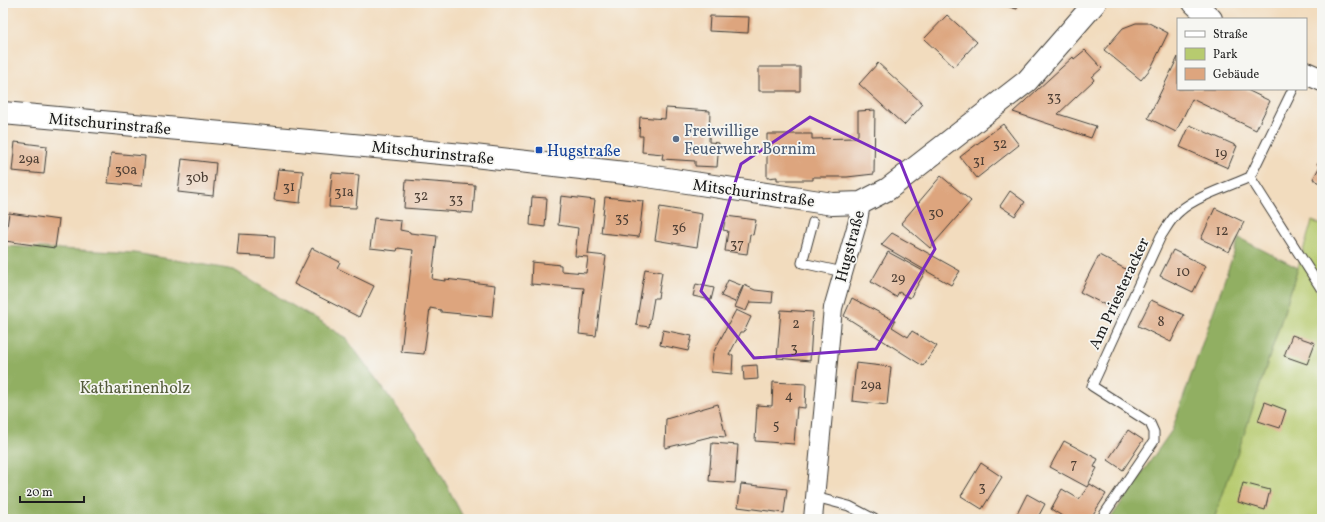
<svg xmlns="http://www.w3.org/2000/svg" width="1325" height="522" font-family="Vollkorn,serif">
<style>
.green{fill:#b7cb6f;stroke:#6a7446}
.forest{fill:#91af62;stroke:#56663f}
.building{fill:#dda57e}
.lines{fill:none;stroke-linecap:round;stroke-linejoin:round}
.lane-casing{stroke:#3c3934;stroke-width:11}
.street-casing{stroke:#3c3934;stroke-width:20}
.secondary-casing{stroke:#3c3934;stroke-width:24}
.primary-casing{stroke:#3c3934;stroke-width:24}
.lane{stroke:#fff;stroke-width:9}
.street{stroke:#fff;stroke-width:18}
.secondary{stroke:#fff;stroke-width:22}
.primary{stroke:#fff;stroke-width:22}
.marked{fill:none;stroke:#7b2cbf;stroke-width:3;stroke-linejoin:round}
.service-dot{fill:#5c6f8a;stroke:#f6f6f2;stroke-width:1.5}
.transit-dot{fill:#1a4fb4;stroke:#f6f6f2;stroke-width:1.5}
.labels{text-anchor:middle;stroke-width:3.5;stroke-linejoin:round;paint-order:stroke}
.number-label{font-size:14px;fill:#4c3e34}
.street-label{font-size:16px;fill:#1c1c1c;stroke:#f6f6f2}
.service-label{font-size:16px;fill:#4e5e75;stroke:#f6f6f2;text-anchor:start}
.transit-label{font-size:16px;fill:#164399;stroke:#f6f6f2;text-anchor:start}
.park-label{font-size:16px;fill:#525939;stroke:#f6f6f2}
</style>
<rect width="100%" height="100%" fill="#f6f6f2"/>
<filter id="ink" filterUnits="userSpaceOnUse"><feTurbulence type="fractalNoise" baseFrequency=".025" numOctaves="2"/><feDisplacementMap in="SourceGraphic" scale="8" xChannelSelector="R" yChannelSelector="G"/><feConvolveMatrix kernelMatrix="1 2 1 2 8 2 1 2 1" color-interpolation-filters="sRGB"/></filter>
<filter id="wash" filterUnits="userSpaceOnUse"><feTurbulence type="fractalNoise" baseFrequency=".012" numOctaves="4" result="noise"/><feDisplacementMap in="SourceGraphic" scale="16" xChannelSelector="R" yChannelSelector="G"/><feGaussianBlur stdDeviation="0.9" result="paint"/><feColorMatrix in="noise" values="0 0 0 0 0 0 0 0 0 0 0 0 0 0 0 0 0 1.4 0 .05"/><feComposite in="paint" operator="in"/></filter>
<g filter="url(#wash)">
<rect width="100%" height="100%" fill="#f2dcbe"/>
<!-- green -->
<path class="green" d="M1312,221l10,4v294h-108c34,-99 69,-198 98,-298z"/>
<!-- forest -->
<path class="forest" d="M1239,238l59,30 -50,155 -34,96h-104l62,-89z
M3,246l132,7 99,17 112,68 83,113 35,68h-461z"/>
<g id="blocks">
<!-- building -->
<path class="building" d="M996,3h22l-1,6z
M947,15l30,27 -23,25 -30,-28z
M710,16l39,1 -1,16 -39,-2z
M1136,23h13l19,10 -17,35 -10,12 -37,-30 19,-22z
M1085,50l17,18 -10,9 2,3 -36,34 38,12 -5,12 -78,-26 60,-55 1,2z
M1178,57v32h67l25,12 -14,29 -64,-31 -16,33 -28,-14z
M878,63l45,41 -19,21 -45,-41z
M759,67h41v24h-41z
M666,108l44,3 -1,31 10,1 -2,24 -22,-1v-5l-33,-2 1,-5 -21,-2 1,-16h-4l1,-19 25,2z
M875,110l-1,64 -27,3h-34v3h-36v-3l-10,1v-44h45v5l42,-1 4,-3v-24z
M1003,124l16,21 -42,33 -17,-21z
M1190,125l47,21 -9,22 -48,-21z
M15,142l32,4 -3,28 -32,-3z
M111,153l34,3 -3,30 -34,-3z
M1322,156v28l-9,-5 7,-13 -3,-2z
M182,159l34,4 -3,33 -35,-4z
M278,169l25,2 -3,32 -26,-3z
M332,173l27,2 -3,33 -27,-1z
M941,176l30,25 -41,47 -29,-25z
M406,180l69,5 -2,28 -69,-5z
M1010,191l15,11 -10,14 -15,-10z
M561,196l34,4 -7,54 18,2 -10,80 -17,-2 5,-46 -53,-4 1,-22 29,3v6l25,2 2,-16 -13,-1 3,-28 -20,-3z
M532,197l15,1 -2,29 -15,-2z
M605,197l38,4 -4,36 -38,-4z
M660,207l42,7 -5,33 -42,-7z
M1215,208l29,14 -15,30 -28,-13z
M9,213l50,7 -4,28 -50,-7z
M726,216l30,4 -3,15 -3,-1 -3,20 -22,-3 3,-20 -5,-1z
M374,218l27,3 -1,9 10,2v1l27,3 -5,43 13,2v-2l50,6 -3,32 -51,-5v-2l-11,-2 -6,46 -23,-2 12,-102 -15,-2 -1,3 -27,-3z
M892,233l68,38 -9,14 -70,-40z
M239,234l36,2 -1,21 -37,-2z
M312,248l28,14 -3,6 37,18 -15,31 -65,-33z
M1173,250l33,16 -13,26 -33,-16z
M888,252l37,20 -15,26 -11,-6 -3,5 -25,-15z
M1099,255l34,18 -20,36 -33,-17z
M645,269l17,3 -4,26h-4l-5,29 -13,-2z
M728,280l15,6 -8,16 -14,-6z
M696,284l18,4 -3,12 -18,-4z
M744,285l11,5 18,2 -1,11 -22,-1 -4,9 -11,-4z
M852,298l43,23 -3,6 16,10 4,-6 25,15 -14,20 -79,-50z
M1151,300l33,15 -13,27 -33,-16z
M736,310l15,7 -7,15h-3l-12,23h4l-1,19 -21,-2 2,-19z
M781,310l32,2 -3,49 -33,-3z
M663,330l29,6 -4,15 -28,-6z
M1292,335l23,8 -8,21 -23,-8z
M856,363l35,4 -4,38 -35,-4z
M757,365l1,14 -14,1 -1,-14z
M773,382l33,2 -1,24 -8,-1 -3,37 -39,-3 2,-36 15,1z
M1265,402l21,8 -6,18 -22,-7z
M718,404l8,33 -13,-1 -48,12 1,-29z
M1128,430l15,10 -20,30 -15,-10z
M1064,441l34,18 -4,8 3,1 -10,19 -37,-20z
M712,443l26,2 -3,38 -26,-2z
M981,463l21,14 -20,32 -21,-13z
M1243,483l27,7 -5,20 -27,-8z
M741,484l46,5 -3,24 -46,-6z
M1090,484l16,10 -16,25h-23l-16,-10 11,-20 17,10z
M1027,494l18,10 -8,15h-11l-9,-5z"/>
</g>
</g>
<g filter="url(#ink)">
<use href="#blocks" fill-opacity="0" stroke="#3c3934" stroke-width="1"/>
<g class="lines">
<!-- lane casing -->
<g class="lane-casing">
<path id="lane" d="M1250,177l72,113
M813,222l-11,41 41,9
M815,497l34,9 25,13
M1101,519l53,-78v-9l-4,-9 -58,-37 69,-150c6,-9 11,-19 19,-25 15,-14 50,-25 70,-34l43,-88"/>
</g>
<!-- street casing -->
<g class="street-casing">
<path id="street" d="M813,519l20,-211 25,-87 3,-18"/>
</g>
<!-- secondary casing -->
<g class="secondary-casing">
<path id="secondary" d="M3,113l471,43 160,18 199,30 28,-1 27,-14 139,-108 68,-78"/>
</g>
<!-- primary casing -->
<g class="primary-casing">
<path id="primary" d="M1194,3l17,16
M1306,73l16,7"/>
</g>
<!-- lane -->
<use href="#lane" class="lane"/>
<!-- street -->
<use href="#street" class="street"/>
<!-- secondary -->
<use href="#secondary" class="secondary"/>
<!-- primary -->
<use href="#primary" class="primary"/>
</g>
</g>
<!-- marked area -->
<path class="marked" d="M810,117l90,44 35,88 -59,100 -122,9 -53,-67 40,-127z"/>
<!-- markers -->
<circle class="service-dot" cx="676" cy="139" r="4"/>
<rect class="transit-dot" x="535" y="146" width="8" height="8" rx="2"/>
<g class="labels">
<!-- number labels -->
<g class="number-label">
<text x="1054" y="101">33</text>
<text x="1000" y="148">32</text>
<text x="1221" y="157">19</text>
<text x="29" y="163">29a</text>
<text x="979" y="165">31</text>
<text x="126" y="174">30a</text>
<text x="197" y="182">30b</text>
<text x="289" y="191">31</text>
<text x="344" y="196">31a</text>
<text x="421" y="200">32</text>
<text x="456" y="203">33</text>
<text x="936" y="217">30</text>
<text x="622" y="222">35</text>
<text x="679" y="232">36</text>
<text x="1222" y="235">12</text>
<text x="737" y="248">37</text>
<text x="1183" y="276">10</text>
<text x="898" y="282">29</text>
<text x="1161" y="326">8</text>
<text x="796" y="328">2</text>
<text x="794" y="352">3</text>
<text x="871" y="389">29a</text>
<text x="789" y="400">4</text>
<text x="776" y="429">5</text>
<text x="1074" y="468">7</text>
<text x="982" y="491">3</text>
</g>
<!-- street labels -->
<g class="street-label">
<text transform="translate(110 123) rotate(5)" y="6">Mitschurinstraße</text>
<text transform="translate(433 152) rotate(6)" y="6">Mitschurinstraße</text>
<text transform="translate(754 192) rotate(8)" y="6">Mitschurinstraße</text>
<text transform="translate(849 246) rotate(-75)" y="6">Hugstraße</text>
<text transform="translate(1118 293) rotate(-65)" y="6">Am Priesteracker</text>
</g>
<!-- service labels -->
<g class="service-label">
<text x="684" y="136">Freiwillige<tspan x="684" dy="18">Feuerwehr Bornim</tspan></text>
</g>
<!-- transit labels -->
<g class="transit-label">
<text x="547" y="156">Hugstraße</text>
</g>
<!-- park labels -->
<g class="park-label">
<text x="135" y="393">Katharinenholz</text>
</g>
</g>
<!-- margin -->
<rect width="1325" height="522" fill="none" stroke="#f6f6f2" stroke-width="16"/>
<!-- legend -->
<rect x="1177" y="18" width="130" height="72" fill="#f6f6f2" stroke="#9f9f9c"/>
<rect x="1185" y="31" width="20" height="6" fill="#ffffff" stroke="#9f9f9c"/>
<text x="1213" y="38" font-size="12" fill="#1c1c1c">Straße</text>
<rect x="1185" y="48" width="20" height="12" fill="#b7cb6f" stroke="#9f9f9c"/>
<text x="1213" y="58" font-size="12" fill="#1c1c1c">Park</text>
<rect x="1185" y="68" width="20" height="12" fill="#dda57e" stroke="#9f9f9c"/>
<text x="1213" y="78" font-size="12" fill="#1c1c1c">Gebäude</text>
<!-- scale -->
<path d="M20 496v6h64v-6" fill="none" stroke="#1c1c1c" stroke-width="2"/>
<text x="26" y="496" font-size="12" fill="#1c1c1c" stroke="#f6f6f2" stroke-width="3" paint-order="stroke">20 m</text>
</svg>
